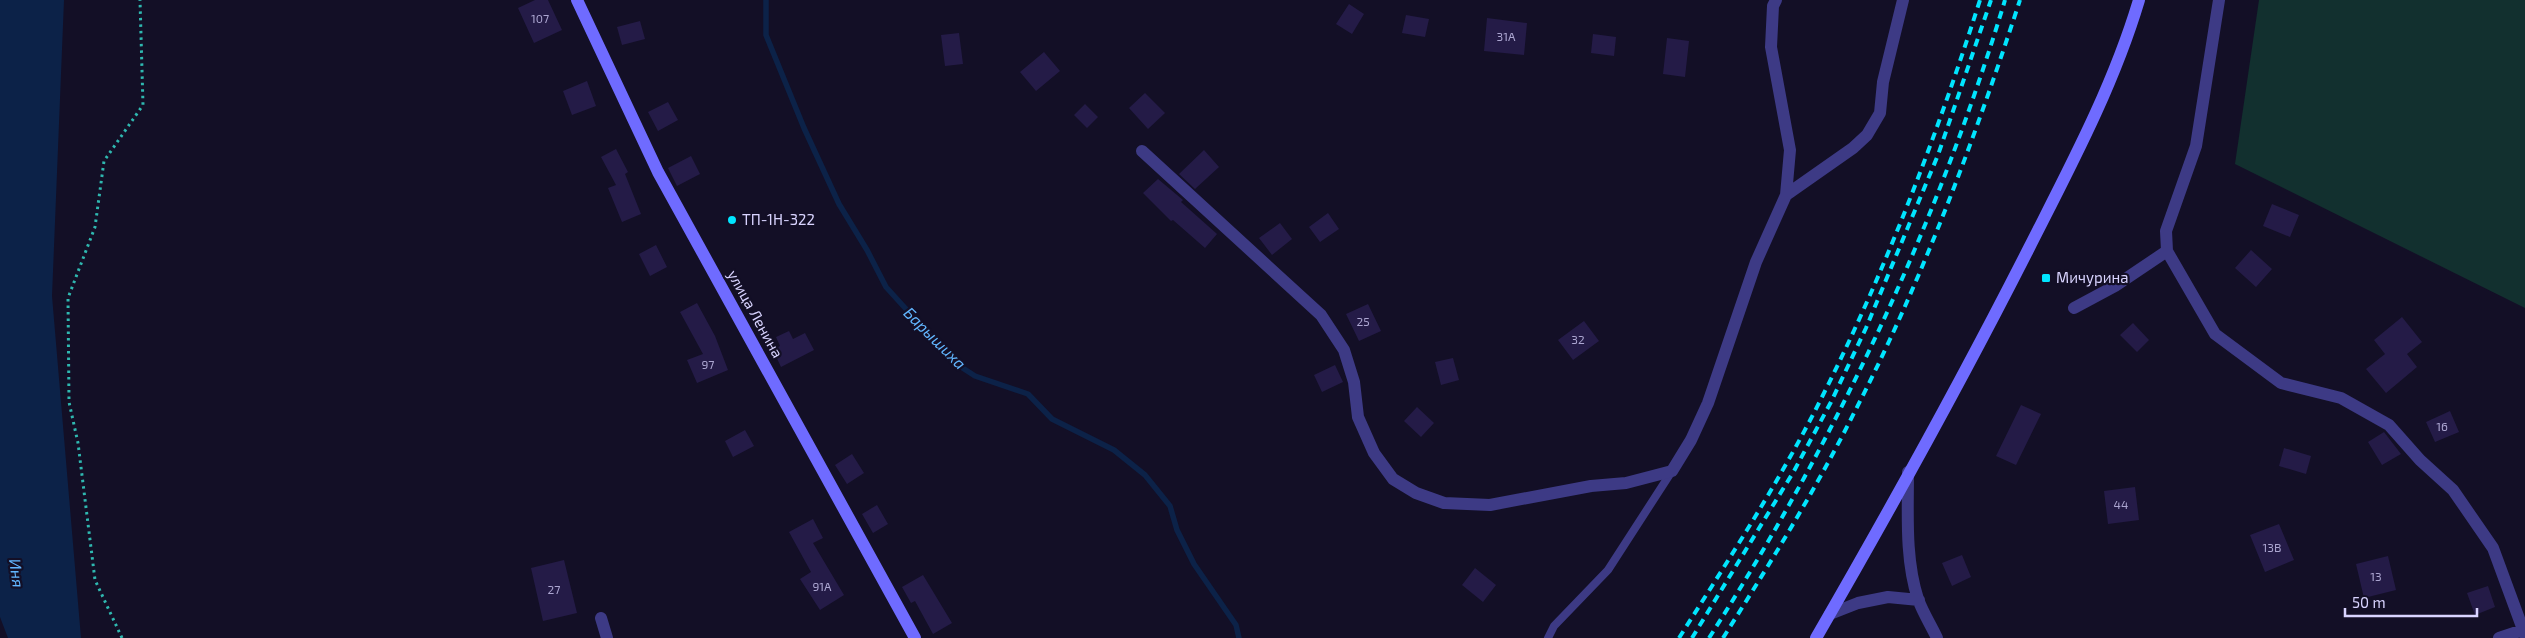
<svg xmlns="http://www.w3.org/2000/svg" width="2525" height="638" font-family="'Exo 2',sans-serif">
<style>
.green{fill:#12302f}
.water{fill:#0c2248}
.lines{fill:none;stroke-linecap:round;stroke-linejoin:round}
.stream{stroke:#0c2248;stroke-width:5.5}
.building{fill:#241b47}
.path{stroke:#2fb8b0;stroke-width:3;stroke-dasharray:2.5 4;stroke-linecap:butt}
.service{stroke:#3d3a85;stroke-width:8}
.minor{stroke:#3d3a85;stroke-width:12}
.secondary{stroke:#6f6bff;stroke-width:12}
.rail{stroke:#00e5ff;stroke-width:4;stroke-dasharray:8 6;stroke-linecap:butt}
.poi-dot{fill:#00e5ff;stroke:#130f26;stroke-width:2}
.labels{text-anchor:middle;stroke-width:4.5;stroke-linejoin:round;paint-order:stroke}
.number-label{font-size:12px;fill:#aca6d1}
.poi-label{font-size:15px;fill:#d9d4ff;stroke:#130f26;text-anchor:start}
.street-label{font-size:15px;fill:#d9d4ff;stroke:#130f26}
.water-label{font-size:16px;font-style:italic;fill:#62b6ff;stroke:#130f26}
</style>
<rect width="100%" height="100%" fill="#130f26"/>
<!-- green -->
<path class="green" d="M2259,0h266v308l-290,-144z"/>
<!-- water -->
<path class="water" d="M0,0h64l-12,296 29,342h-73l-8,-21z"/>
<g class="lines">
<!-- stream -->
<path class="stream" d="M766,0v35l38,93 35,76 28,46 19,37 69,76 20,13 53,18 24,25 62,31 31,25 25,31 7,24 17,34 42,61 3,13"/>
</g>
<!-- building -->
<path class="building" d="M535,0h13l14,30 -28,13 -16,-35z
M1349,4l15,10 -12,20 -16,-10z
M1406,15l23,4 -4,18 -23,-4z
M1487,18l40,5 -3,32 -40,-4z
M640,21l5,18 -23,6 -5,-18z
M959,33l4,31 -18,2 -4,-31z
M1593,34l23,3 -2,19 -23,-3z
M1667,38l22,3 -4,36 -22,-3z
M1044,52l16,19 -24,20 -16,-19z
M587,81l9,25 -24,9 -9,-24z
M1145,93l20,20 -17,16 -19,-21z
M668,102l10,18 -20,11 -10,-19z
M1085,104l13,13 -11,11 -13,-13z
M616,149l12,23 -3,2 16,40 -19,8 -14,-34 8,-3 -15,-28z
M1204,150l15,17 -24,22 -16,-15z
M691,156l9,18 -23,12 -9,-18z
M1158,179l25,21 -2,2 36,32 -12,14 -32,-28 -2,1 -28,-28z
M2272,204l27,11 -9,22 -27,-11z
M1328,213l11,16 -19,13 -11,-15z
M1280,223l12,16 -20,16 -13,-17z
M656,245l11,22 -17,9 -11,-22z
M2251,250l21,19 -16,18 -21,-19z
M697,303l18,33 13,34 -31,13 -10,-23 16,-6 -23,-42z
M1368,304l13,27 -22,10 -13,-27z
M2402,317l20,25 -15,12 10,13 -31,26 -20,-24 19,-15 -11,-14z
M1584,321l15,20 -26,19 -15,-20z
M2133,323l16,17 -12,12 -17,-17z
M789,331l4,8 12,-6 9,17 -33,17 -8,-17 7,-4 -4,-9z
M1453,358l6,22 -18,5 -6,-23z
M1335,365l8,17 -21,10 -8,-17z
M2021,405l20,9 -25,51 -20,-9z
M1417,407l17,16 -13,14 -17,-16z
M2450,411l9,21 -24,10 -9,-20z
M745,430l9,16 -21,11 -8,-16z
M2384,432l17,22 -19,11 -14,-23z
M2284,448l27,8 -5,18 -27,-8z
M852,454l12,19 -17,11 -12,-19z
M2135,487l4,33 -31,4 -4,-33z
M877,505l11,19 -15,9 -11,-19z
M813,519l10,19 -10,5 31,52 -24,15 -20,-31 11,-7 -22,-40z
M2279,524l15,36 -29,12 -15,-37z
M1962,555l9,22 -19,9 -10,-23z
M2388,556l8,34 -32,8 -8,-34z
M564,560l13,53 -34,8 -12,-53z
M1475,568l21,17 -13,17 -21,-17z
M923,575l29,48 -19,11 -18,-33 -4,2 -9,-16z
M2488,586l7,21 -20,8 -8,-22z"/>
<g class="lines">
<!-- path -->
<path class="path" d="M122,638l-27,-58 -17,-137 -9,-41 -1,-104 27,-71 9,-66 39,-56 -3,-105"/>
<!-- service -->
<path class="service" d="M1548,638l6,-12 54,-56 64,-99"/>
<!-- minor -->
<path class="minor" d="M1142,151l179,164 23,35 10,32 4,35 16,36 19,26 23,14 28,10 46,2 101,-19 35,-3 46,-12 19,-31 17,-37 48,-141 30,-67 4,-45 -19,-103 2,-41 3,-6
M1786,195l67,-47 14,-13 13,-22 3,-31 20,-82
M2167,251l-1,-20 30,-85 23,-146
M2074,308l41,-22 52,-35 48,83 66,49 60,15 48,27 31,35 33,30 40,58 32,87
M1908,472c0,42 -3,87 10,127 5,14 13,26 19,39
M1830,614l28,-11 30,-6 31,3
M601,618l6,20
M2499,638l24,-8"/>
<!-- secondary -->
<path class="secondary" d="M577,0l81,172 257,466
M1816,638c74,-128 146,-258 213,-390 41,-81 84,-161 110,-248"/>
<!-- rail -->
<path class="rail" d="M1679,638c50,-79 101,-157 143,-241 64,-127 115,-262 158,-397
M1692,638l102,-167 37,-69 35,-74 72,-173 53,-155
M1709,638c127,-198 228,-412 296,-638
M1723,638c46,-73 92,-147 131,-225 68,-132 120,-272 166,-413"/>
</g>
<!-- markers -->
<g class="poi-dot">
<circle cx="732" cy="220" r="5"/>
<rect x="2041" y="273" width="10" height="10" rx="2.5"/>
</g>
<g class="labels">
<!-- number labels -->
<g class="number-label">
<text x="540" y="23">107</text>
<text x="1506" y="41">31А</text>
<text x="1363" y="326">25</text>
<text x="1578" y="344">32</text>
<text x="708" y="369">97</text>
<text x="2442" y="431">16</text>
<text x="2121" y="509">44</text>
<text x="2272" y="552">13В</text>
<text x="2376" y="581">13</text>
<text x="822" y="591">91А</text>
<text x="554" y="594">27</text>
</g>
<!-- poi labels -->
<g class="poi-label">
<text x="742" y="225">ТП-1Н-322</text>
<text x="2056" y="283">Мичурина</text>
</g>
<!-- street labels -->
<g class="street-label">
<text transform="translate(755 314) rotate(61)" y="5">улица Ленина</text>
</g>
<!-- water labels -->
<g class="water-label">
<text transform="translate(935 338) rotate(45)" y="6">Барышиха</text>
<text transform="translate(17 573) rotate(82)" y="6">Иня</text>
</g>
</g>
<!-- scale -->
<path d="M2345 608v8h132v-8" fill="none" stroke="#d9d4ff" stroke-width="2.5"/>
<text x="2352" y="608" font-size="15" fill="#d9d4ff" stroke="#130f26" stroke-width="4" paint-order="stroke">50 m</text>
</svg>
